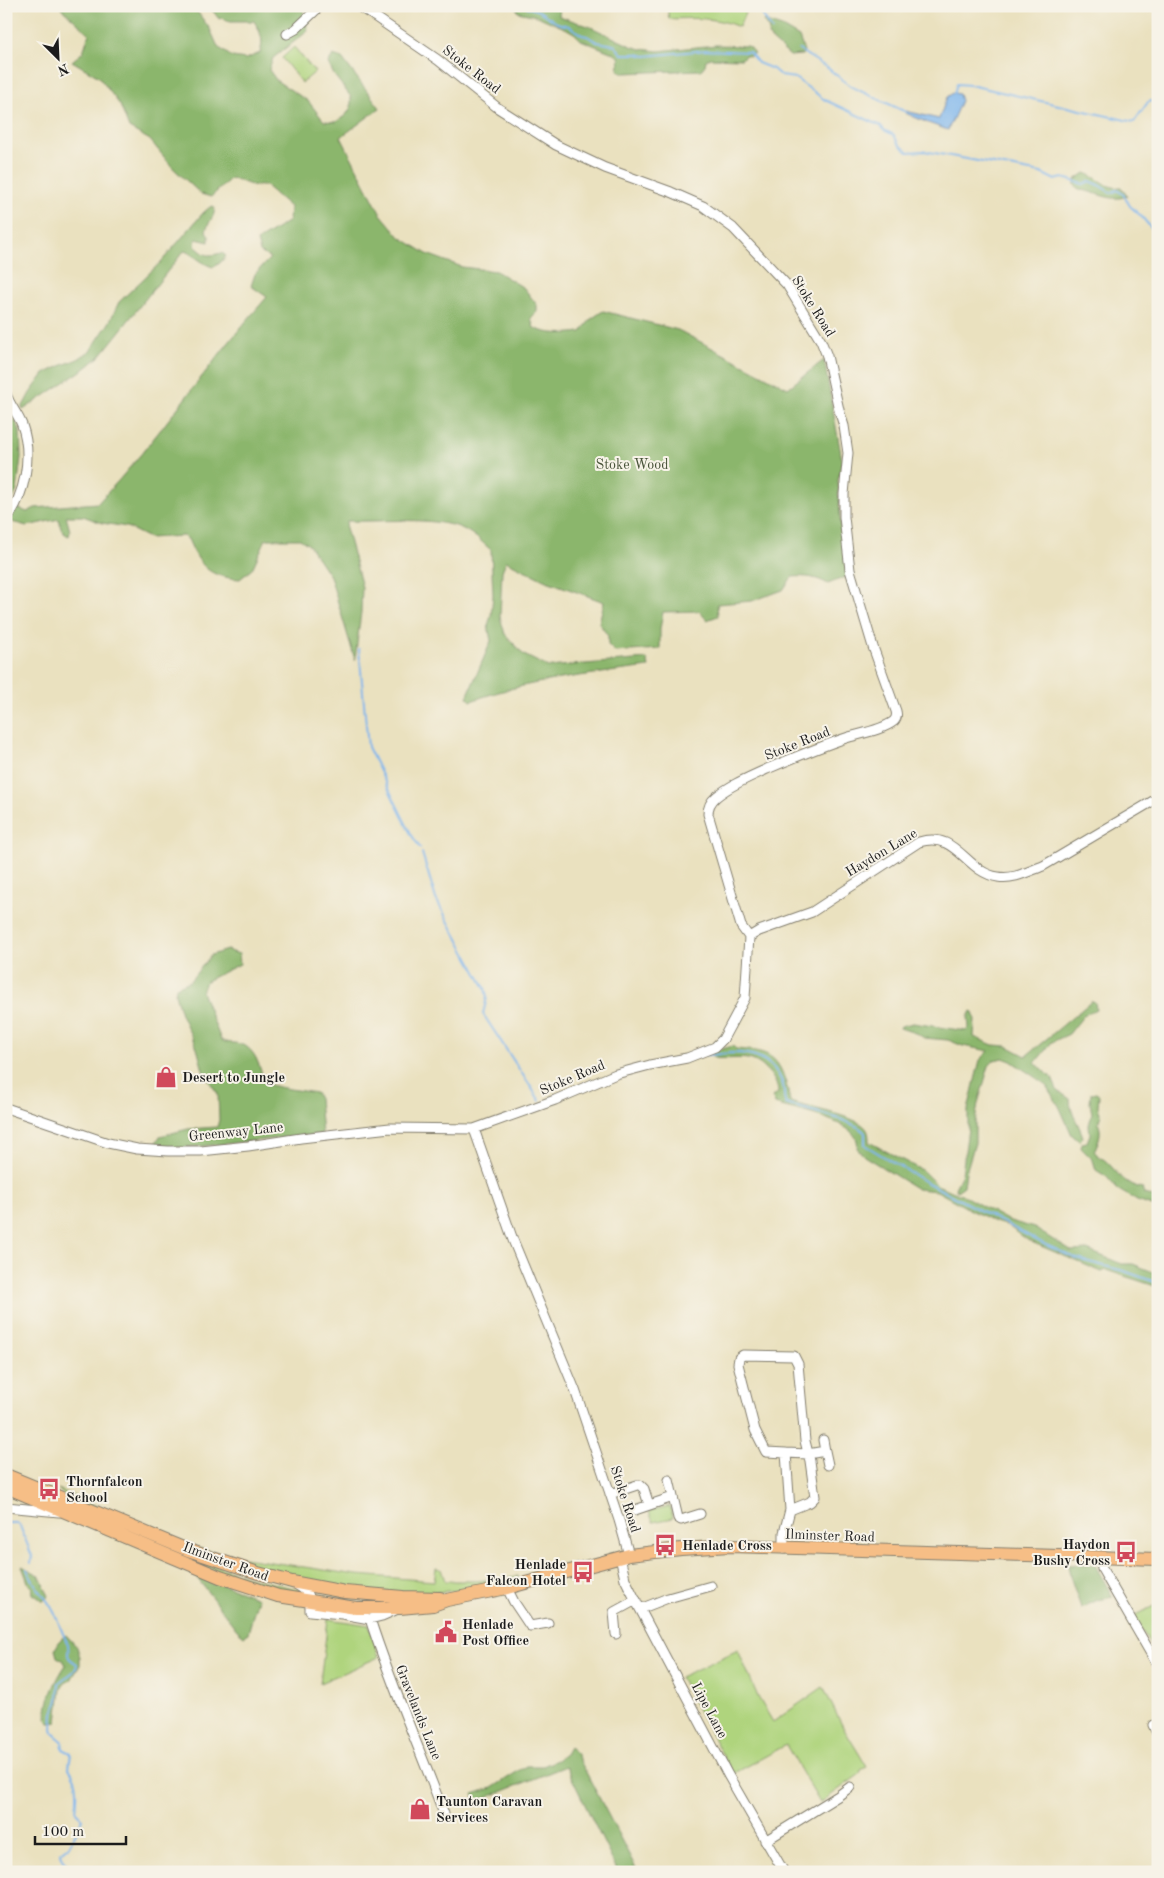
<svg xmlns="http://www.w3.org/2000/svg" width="1164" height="1878" font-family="'Old Standard TT',serif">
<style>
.green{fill:#afd47d;stroke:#66784c}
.forest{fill:#8bb66c;stroke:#546944}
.water{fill:#7db5ed;stroke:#4c6884}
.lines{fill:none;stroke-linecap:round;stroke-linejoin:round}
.stream{stroke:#7db5ed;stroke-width:2}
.minor-casing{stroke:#837e6e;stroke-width:11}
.highway-casing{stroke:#837e6e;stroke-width:14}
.minor{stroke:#fff;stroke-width:9}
.highway{stroke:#f6be86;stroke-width:12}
.labels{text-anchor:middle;stroke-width:4;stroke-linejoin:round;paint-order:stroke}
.street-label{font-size:14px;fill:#1c1c1c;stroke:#f7f3e8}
.park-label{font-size:14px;fill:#485339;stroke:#f7f3e8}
.poi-label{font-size:14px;font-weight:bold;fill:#1c1c1c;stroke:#f7f3e8;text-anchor:start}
</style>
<rect width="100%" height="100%" fill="#f7f3e8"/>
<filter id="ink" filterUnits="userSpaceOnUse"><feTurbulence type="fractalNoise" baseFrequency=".02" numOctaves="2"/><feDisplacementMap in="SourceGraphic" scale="10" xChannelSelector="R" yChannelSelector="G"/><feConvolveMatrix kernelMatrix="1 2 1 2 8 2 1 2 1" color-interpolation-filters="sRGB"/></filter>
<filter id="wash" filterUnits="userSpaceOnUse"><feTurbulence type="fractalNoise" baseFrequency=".0096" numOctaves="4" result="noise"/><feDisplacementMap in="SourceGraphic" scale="20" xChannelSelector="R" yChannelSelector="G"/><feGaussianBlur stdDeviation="1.12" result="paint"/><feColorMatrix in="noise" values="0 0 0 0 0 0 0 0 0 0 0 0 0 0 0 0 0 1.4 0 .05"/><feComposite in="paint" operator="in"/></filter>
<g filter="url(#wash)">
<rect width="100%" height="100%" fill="#eae1bf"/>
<!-- green -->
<path class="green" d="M667,6h84l-5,5 -7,16c-22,-10 -46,-9 -70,-8z
M294,47l21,25 -13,11 -20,-25z
M7,1481l163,68 76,28 50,12 5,2 2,5 -64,-15z
M58,1489l128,56 38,10 133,20 77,6 2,-13 5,1 4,12h33l40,-5 1,3c-113,30 -227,7 -334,-32 -40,-15 -79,-33 -119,-50z
M670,1506l3,12 -20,4 -4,-11z
M1158,1604v52l-25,-40z
M328,1619l41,6 10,32 -59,26z
M738,1650l20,47 15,25 50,-35 21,42 23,38 -6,3 -1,4 -40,29 -34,-58 -53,29 -53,-97z"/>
<!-- forest -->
<path class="forest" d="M59,6h134l17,23 8,18 14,10 14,2 14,-6c4,-14 1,-20 -6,-32h-24l-9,-3 -2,1 -10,-13h93l6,25 -35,27 -4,12 8,11 31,20 16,20 12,1 10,-7 5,-8v-10l-17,-22 -6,-12 5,-8 9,3 38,50 -39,29 39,76 20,24 27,17 35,13 34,4 28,17 13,17v7l-6,6 3,10c14,7 32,6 47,4l10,-13 12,-8 75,19 110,58 36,-28 18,100 -4,21 3,53 7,42 -20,8c-12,-7 -22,-8 -36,-7l-9,13 -31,11 -35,3 1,12 -11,4 -8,-9 -36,1 -3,17v20l-45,3 -7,-7v-9l-9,-13 5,-21 -60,-22 -38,-19 -4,10 -2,46 5,17 19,21 24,12 99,-8 2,8c-60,8 -121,13 -178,34l-4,-4 24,-56 -3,-16 3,-9 2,-21 -2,-45c-10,-9 -22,-20 -35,-24 -32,-9 -75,-4 -109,-5l-1,7 16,59 -1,25 -6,48 -25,-84 -21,-31 -9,-6h-34l-14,30 -12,10c-31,-2 -40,-12 -52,-40l-5,-3 -34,2 -22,-11 -25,-4 -19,-7h-17l4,15 -1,5c-8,-3 -9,-9 -10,-17l-32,7 -19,-5 10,-13 9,4 8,-4 63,-5c61,-64 110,-140 169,-206l-16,-11 4,-12 15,-16 -10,-6 -3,-11 32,-20 1,-14 -25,-22 -11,1 -23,-8 -20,19 -10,-3 -27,-25 -24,-29 -21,-12 -9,-23 -21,-28 -27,-16 11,-9 6,-18z
M516,6h44l-1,10 32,11 40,19 10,3 17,2 58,-6 32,1 6,7 -4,3 -5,-1 -3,4 -32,-1 -4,2 -1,5 -4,5 -77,3 -6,-3 2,-12 -7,-5 -32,-13 -7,-7 -7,-4 -30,-13 -19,-4z
M763,21l19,6 17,10 5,14 -2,4 -12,1 -22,-20 1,-6z
M1085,173c13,4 22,17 36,14l6,9c-17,7 -31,-5 -48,-6l-4,-5v-5z
M213,206l2,3c-1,9 -7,13 -9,22l3,5v6l-13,-3 -1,7c12,11 12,10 27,7l4,3 -6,7 -7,4c-11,-3 -17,-11 -28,-16l-2,1 -83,104 -13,11 -64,43 -1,-2 8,-15 14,-19 16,-8 18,-7 12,-8 19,-28 10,-21 42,-40 42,-49 7,-6z
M6,404l14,26 1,27 -4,33 -11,24z
M227,950l12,4 1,10 -34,17 -4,11 19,48c7,4 16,2 23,5 18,11 14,31 25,39 7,4 37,7 47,9l3,6 3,35 -127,13 -37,1 -2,-5 4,-7 28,-7 29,-2 2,-7 -1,-26 -14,-20 -7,-26 -16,-34 -6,-20 1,-7 14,-6 21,-26z
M1092,1001l3,1 1,7 -12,6 -15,19 -17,8 -17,21 17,15 5,12 13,9c0,15 9,24 13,38l-4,4 -7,-6 -13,-29 -14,-22 -34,-23 -8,-3 -9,2 -5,6 -11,37 -3,19v21l-9,29 -2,14 -7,5 -2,-3 7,-14 6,-46v-18l6,-26 6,-24 9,-9 -26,-5 -15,-6 -24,-2 -6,-4 -18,-6 1,-2 12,-3 53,8 3,-3 -1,-11 3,-6 2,1 2,7 -1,18 19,8 14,1 19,10z
M733,1046l3,3c9,1 23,1 32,6 15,8 19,31 22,47 16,5 65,14 75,25 4,4 4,10 4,15l54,29 14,14 29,12 41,23 27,8 37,23 16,-1 35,14h11l25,10v13l-52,-17 -4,2 -73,-31 -21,-15 -13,-4 -26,-13 -32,-18 -20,-2 -53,-33 -7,-8c7,-27 -63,-37 -82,-44l-3,-7 6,-4c0,-7 -3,-12 -7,-18 -20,-24 -30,-14 -57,-17l-2,-2 1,-5z
M1096,1092l3,4 -1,11 3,9 -3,7c5,9 0,20 -4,28 4,6 11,8 15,13 10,11 17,21 33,24l2,6 14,4v10l-21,-7 -20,-12 -10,-12 -11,-7 -3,-10 -12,-12 1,-5 5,-1 3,-8 -1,-9 3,-11 -2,-11 1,-10z
M1085,1564l10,1 18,32 -15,3 -17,8 -11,-32 -2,-11z
M22,1566l17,9 10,21 -6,5 -10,-7 -1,-7 -3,-2z
M201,1576l57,22 -10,35 -4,3 -7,-6 -40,-52z
M66,1635l11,12 3,10v8l-9,15 -6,3 -4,6 -4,33 -8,1c-8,-13 8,-46 17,-58l-3,-5 -6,-3 -2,-8 6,-10z
M569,1747l7,6 62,119h-20l-52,-106 -90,36 -3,-8 19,-6 34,-22h17l14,-6 8,-6z"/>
<!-- water -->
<path class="water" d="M953,93l6,1 2,7 -13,29 -20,-7 -23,-10 1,-2 33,8 8,-22z"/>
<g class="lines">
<!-- stream -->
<path class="stream" d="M524,6l15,5 18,12 12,3 13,9 5,1 10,6 17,3 8,9h15l8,2 62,-6 42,2 9,11 15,6 8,7 14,2 30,22 56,26 3,4 10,5 4,8 10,9 16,-1 117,22 14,7 8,-2 20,6 7,-3 7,3 14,9 6,-3 6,4 7,12 11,10 17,20
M757,6l15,24
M799,50l30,19 21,17 56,26
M954,93l3,-9 13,1 164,37 14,-20 4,-1 6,2
M359,649l9,98 43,87 9,14
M422,853l14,46 49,89 2,9 -4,17 57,87
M706,1055c5,-1 10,0 15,-1 27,-4 53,3 62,31 2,7 0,13 3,19 18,5 69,16 79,29v12l3,2 56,34 122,64 31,14 47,12 34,12
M6,1449l3,3 -3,11
M6,1523h11l3,3 12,30 -1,7
M27,1569c5,15 15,23 23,36 8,12 11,27 18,39 2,12 -5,11 9,20 0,9 -12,12 -18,19l-1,17 -5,13 -1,16 1,4 9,8 1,8 8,4 -2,15c1,2 3,4 4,7 6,9 4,26 3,37l7,7 -14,27 -9,7c2,12 10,10 15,19"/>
</g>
</g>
<g filter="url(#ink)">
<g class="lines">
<!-- minor casing -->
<g class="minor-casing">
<path id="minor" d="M287,34l9,-5 24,-23
M6,394c4,12 12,20 16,31 11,31 3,70 -16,95
M749,937l10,-6 53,-19 107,-70c38,-12 46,30 79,35 15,3 31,-6 45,-11l115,-68
M6,1108l102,35 29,6 31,2h33l47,-5 53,-8 89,-10 84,1 81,-29 61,-26 34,-9 37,-7 28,-11 8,-8 22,-41 4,-61 -8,-11 -33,-112c0,-7 2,-12 8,-17 14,-12 34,-20 51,-28 26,-11 52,-22 79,-31 13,-4 37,-8 48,-17 3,-3 3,-6 2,-10l-23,-64 -23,-77 -6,-53v-23l4,-41 -4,-27 -5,-16 -12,-54 -6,-15 -34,-56 -54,-57 -30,-22 -32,-14 -66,-24 -49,-23 -58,-37 -60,-48 -67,-46 -13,-8
M474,1129l39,111 62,150 44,130 10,35
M825,1451l3,14
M786,1453l22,1 17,-3 -2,-11
M669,1480l9,38 3,2 19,-6
M610,1494l27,-9h3l4,4 5,16
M6,1507l53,5
M635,1510l38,-13
M784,1549v-16l6,-23 -4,-57 -20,-1 -11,-22 -17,-66 1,-6 4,-3 51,1 4,8 7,77 5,20 5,36 -5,5 -20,8
M620,1557l5,22 15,30 88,166 56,97
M1101,1557l1,12 56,97
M297,1585c14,8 13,12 13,26l32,3 28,5 12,-3 16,-7
M507,1588l7,14 16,24 18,-3
M640,1609l28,-11 43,-12
M370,1619c21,66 50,130 74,195
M616,1634l-2,-22 22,-12
M1153,1725l5,10
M765,1841l73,-45 12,-9"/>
</g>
<!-- highway casing -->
<g class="highway-casing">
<path id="highway" d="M6,1475l182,75 70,23 34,9 53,10 58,5 37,1
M6,1487l214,90 58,19 78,12h44l33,-3 14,-5 60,-12 122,-33 52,-6 49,-3 428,13"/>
</g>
<!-- minor -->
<use href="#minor" class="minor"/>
<!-- highway -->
<use href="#highway" class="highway"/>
</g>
</g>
<!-- icons -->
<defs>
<g id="shop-bare" transform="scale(1.725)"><path d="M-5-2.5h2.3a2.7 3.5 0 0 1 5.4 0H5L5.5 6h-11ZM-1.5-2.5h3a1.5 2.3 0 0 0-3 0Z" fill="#d1495b" stroke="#f7f3e8" stroke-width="2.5" paint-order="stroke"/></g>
<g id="bus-bare" transform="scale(1.725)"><path d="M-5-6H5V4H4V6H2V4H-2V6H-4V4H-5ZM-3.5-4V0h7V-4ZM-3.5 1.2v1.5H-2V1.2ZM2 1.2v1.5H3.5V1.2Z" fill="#d1495b" stroke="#f7f3e8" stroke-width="2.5" paint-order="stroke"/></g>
<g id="civic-bare" transform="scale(1.725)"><path d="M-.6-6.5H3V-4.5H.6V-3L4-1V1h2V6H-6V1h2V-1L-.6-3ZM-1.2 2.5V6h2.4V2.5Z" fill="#d1495b" stroke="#f7f3e8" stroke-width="2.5" paint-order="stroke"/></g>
</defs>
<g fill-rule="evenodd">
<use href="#shop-bare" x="166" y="1077"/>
<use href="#bus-bare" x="49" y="1489"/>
<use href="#bus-bare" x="665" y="1545"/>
<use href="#bus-bare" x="1126" y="1552"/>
<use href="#bus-bare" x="583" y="1572"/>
<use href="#civic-bare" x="446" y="1632"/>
<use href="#shop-bare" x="420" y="1809"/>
</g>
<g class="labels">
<!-- street labels -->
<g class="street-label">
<text transform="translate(472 69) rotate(38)" y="5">Stoke Road</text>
<text transform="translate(814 306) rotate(58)" y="5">Stoke Road</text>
<text transform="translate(797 743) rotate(-22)" y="5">Stoke Road</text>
<text transform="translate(881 852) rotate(-31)" y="5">Haydon Lane</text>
<text transform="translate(572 1077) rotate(-23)" y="5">Stoke Road</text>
<text transform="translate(236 1131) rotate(-6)" y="5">Greenway Lane</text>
<text transform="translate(626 1499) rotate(72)" y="5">Stoke Road</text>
<text transform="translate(830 1535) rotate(2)" y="5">Ilminster Road</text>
<text transform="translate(226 1561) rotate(20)" y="5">Ilminster Road</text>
<text transform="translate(710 1710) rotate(62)" y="5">Lipe Lane</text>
<text transform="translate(419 1712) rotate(68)" y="5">Gravelands Lane</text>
</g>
<!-- park labels -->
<g class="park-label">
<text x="632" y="469">Stoke Wood</text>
</g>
<!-- poi labels -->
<g class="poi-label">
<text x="182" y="1082">Desert to Jungle</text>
<text x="66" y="1486">Thornfalcon<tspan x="66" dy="16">School</tspan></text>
<text x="1110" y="1549" text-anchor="end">Haydon<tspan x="1110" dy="16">Bushy Cross</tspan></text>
<text x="682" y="1550">Henlade Cross</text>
<text x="566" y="1569" text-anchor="end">Henlade<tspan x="566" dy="16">Falcon Hotel</tspan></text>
<text x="462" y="1629">Henlade<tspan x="462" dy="16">Post Office</tspan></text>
<text x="436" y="1806">Taunton Caravan<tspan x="436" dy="16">Services</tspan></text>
</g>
</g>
<!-- margin -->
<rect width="1164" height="1878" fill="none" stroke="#f7f3e8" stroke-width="25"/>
<!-- north arrow -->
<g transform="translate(58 58) rotate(156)" stroke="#f7f3e8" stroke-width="4" paint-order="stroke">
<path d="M0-4L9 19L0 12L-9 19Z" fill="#1c1c1c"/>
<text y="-8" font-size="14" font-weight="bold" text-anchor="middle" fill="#1c1c1c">N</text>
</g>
<!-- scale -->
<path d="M35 1836v8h91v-8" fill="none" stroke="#1c1c1c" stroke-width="2.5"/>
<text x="42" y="1836" font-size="15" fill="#1c1c1c" stroke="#f7f3e8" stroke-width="4" paint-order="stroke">100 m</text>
</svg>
